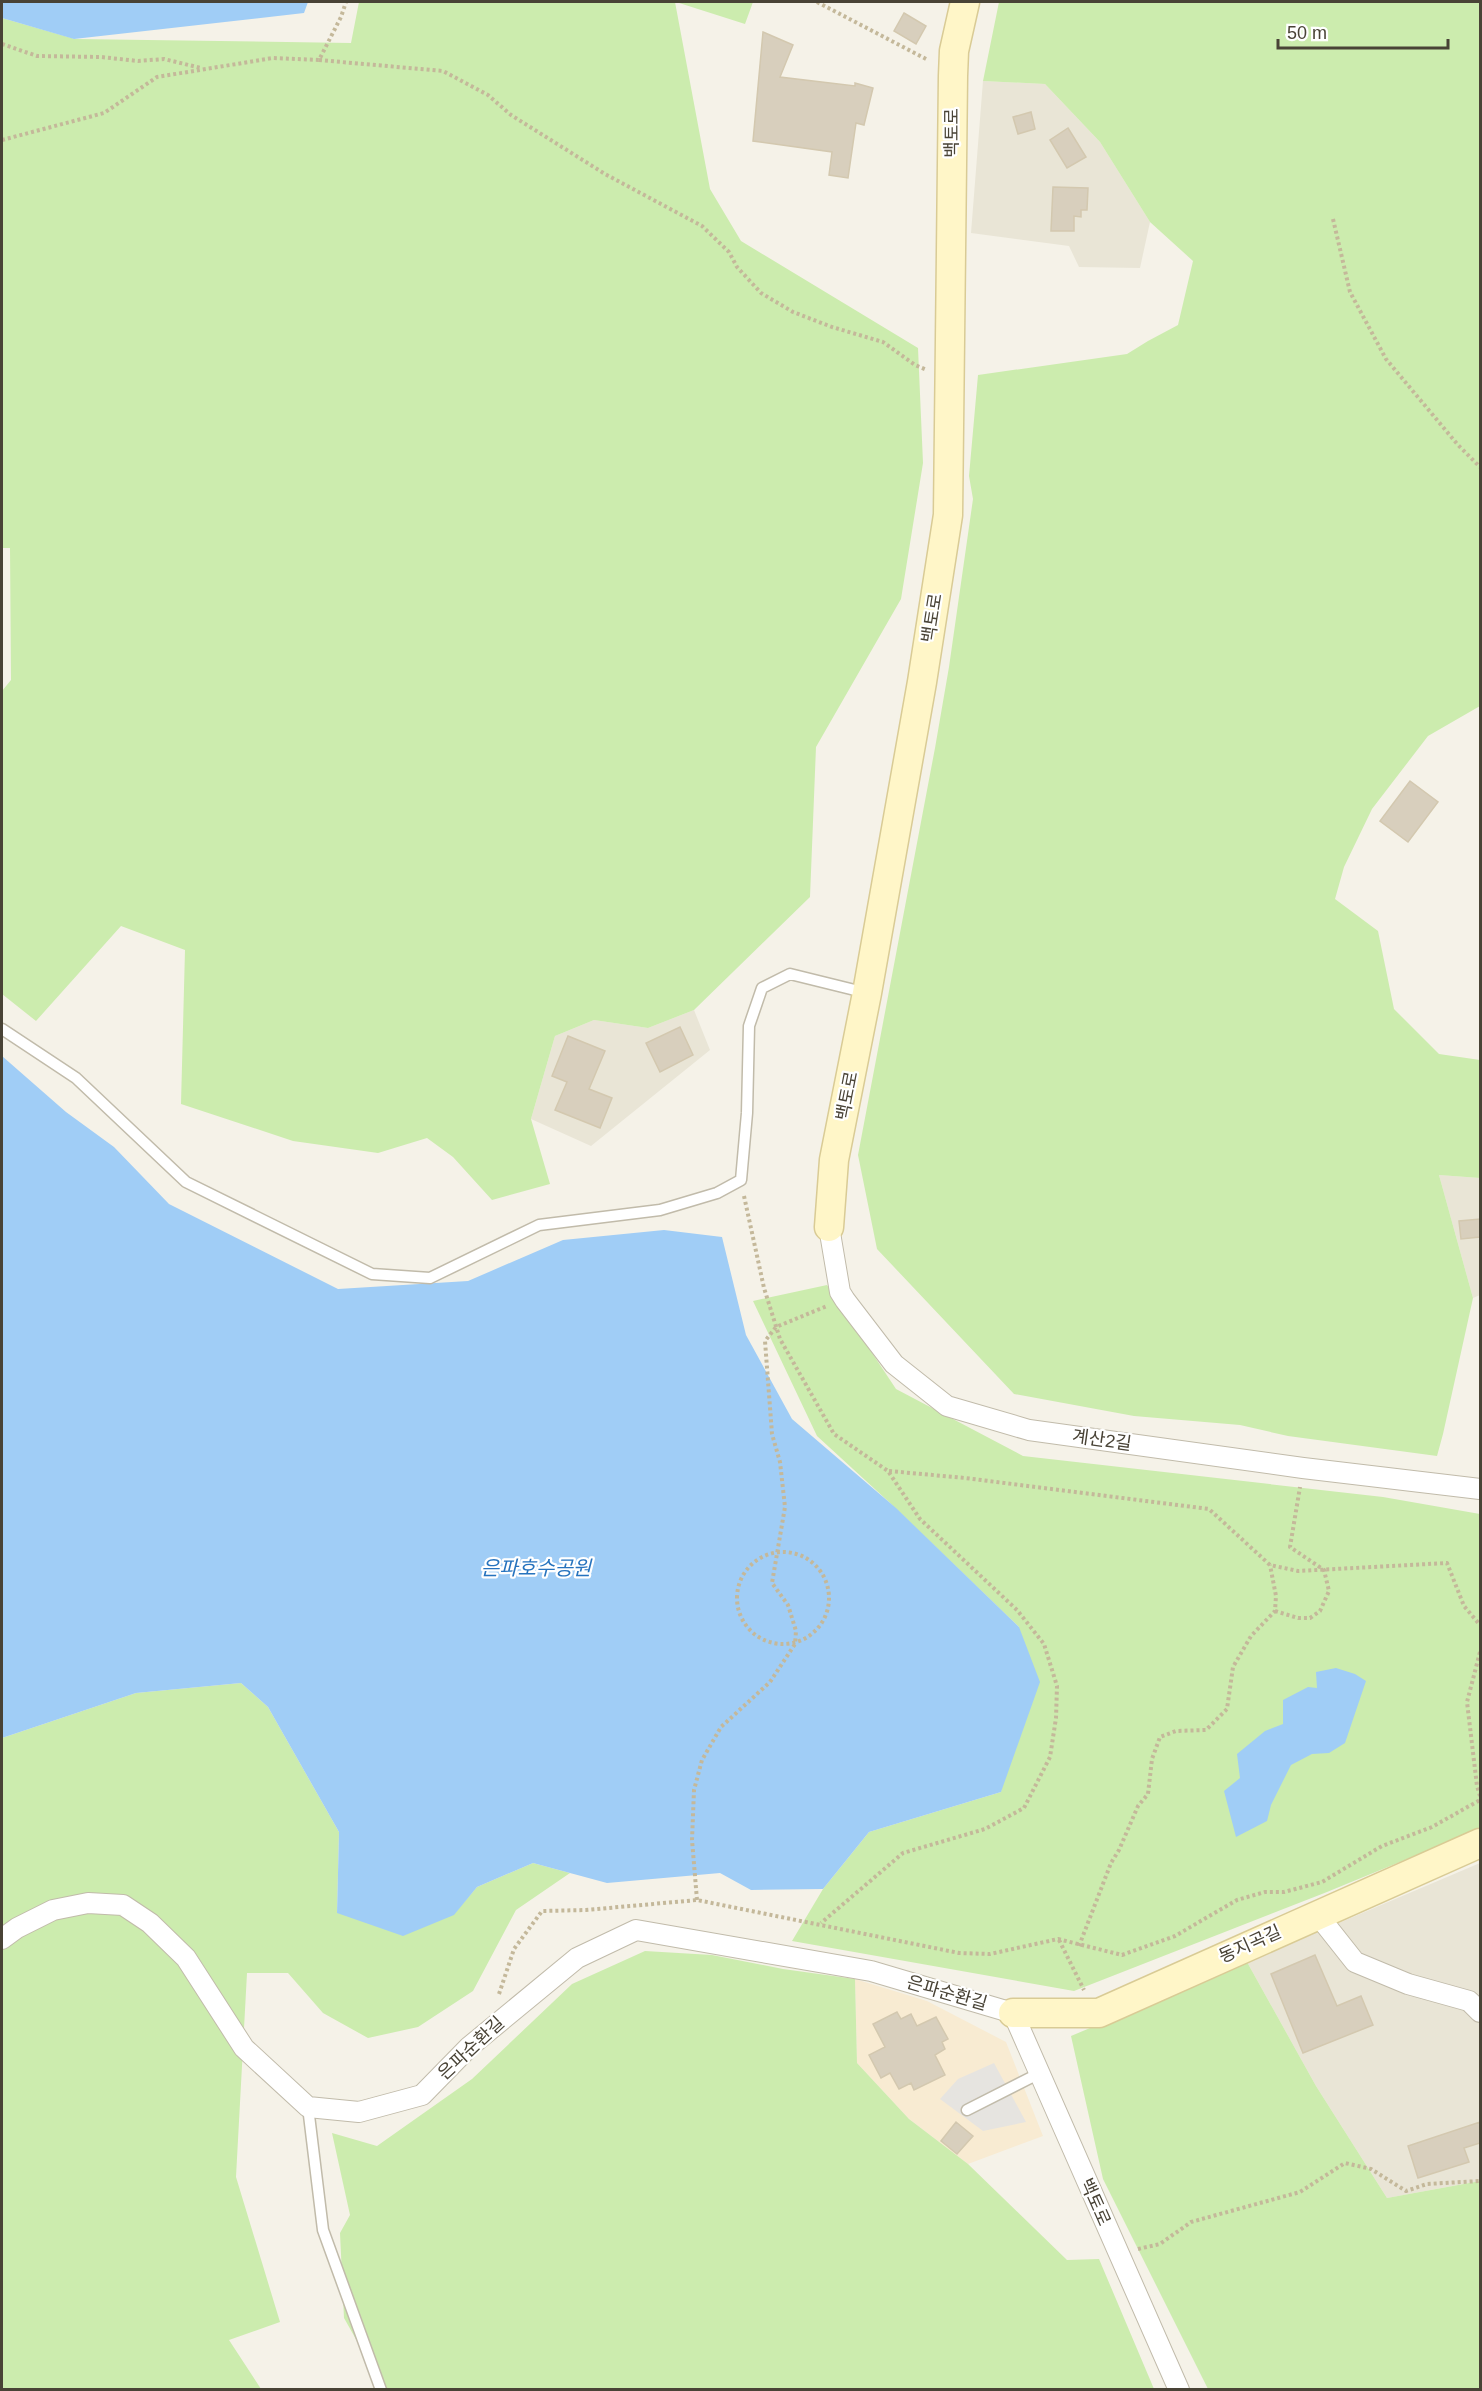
<svg xmlns="http://www.w3.org/2000/svg" width="1482" height="2391" font-family="Helvetica,'Noto Sans KR',sans-serif">
<style>
.residential{fill:#e9e5d6}
.commercial{fill:#f8ebd2}
.green{fill:#ccecae}
.parking{fill:#e6e4e0}
.water{fill:#a0cdf6}
.building{fill:#d8cfbd;stroke:#d3c8af;stroke-width:1.5}
.lines{fill:none;stroke-linecap:round;stroke-linejoin:round}
.lane-casing{stroke:#c1bbaa;stroke-width:13}
.street-casing{stroke:#c1bbaa;stroke-width:22}
.secondary-casing{stroke:#d9cb95;stroke-width:31}
.path{stroke:#c4b89a;stroke-width:4;stroke-dasharray:3 3;stroke-linecap:butt}
.lane{stroke:#fff;stroke-width:10}
.street{stroke:#fff;stroke-width:20}
.secondary{stroke:#fff6c8;stroke-width:28}
.labels{text-anchor:middle;stroke-width:4.5;stroke-linejoin:round;paint-order:stroke}
.street-label{font-size:18px;fill:#494336;stroke:#fff}
.water-label{font-size:20px;font-style:italic;fill:#2673be;stroke:#fff}
</style>
<rect width="100%" height="100%" fill="#f5f2e8"/>
<!-- residential -->
<path class="residential" d="M983,81l62,3 55,58 50,80 -10,46 -61,-1 -10,-21 -98,-13z
M694,1010l16,40 -119,96 -60,-27 24,-83 39,-16 54,8z
M1439,1175l41,3v117l-7,3z
M1480,1863v318l-93,17 -71,-112 -69,-124z"/>
<!-- commercial -->
<path class="commercial" d="M855,1979l72,22 79,41 37,94 -75,28 -59,-45 -52,-56z"/>
<!-- green -->
<path class="green" d="M359,2h316l35,187 31,52 177,107 5,115 -22,136 -85,148 -6,150 -116,113 -46,18 -54,-8 -39,16 -24,83 19,65 -58,16 -39,-43 -26,-19 -49,15 -85,-12 -112,-37 4,-154 -64,-24 -85,95 -34,-27v-303l9,-11 -1,-132h-8v-530l73,21 276,4z
M676,2h77l-8,22z
M999,2h481v704l-52,30 -56,73 -28,58 -9,32 43,32 16,78 45,45 41,6v118l-41,-3 34,123 -30,136 -6,22 -149,-20 -48,-11 -106,-9 -120,-22 -137,-145 -19,-94 77,-407 14,-81 24,-168 -4,-23 9,-101 149,-21 21,-13 30,-16 15,-64 -43,-39 -50,-80 -55,-58 -62,-3z
M827,1285l69,104 127,67 360,41 97,17v315l-153,63 -253,99 -282,-50 31,-52 46,-57 132,-40 18,-165 -130,-125 -72,-66 -64,-135z
M241,1683l27,24 71,125 -2,81 116,2 24,-28 56,-24 37,10 -54,37 -43,81 -55,36 -50,11 -45,-25 -35,-40h-41l-11,204 44,145 -51,18 32,49 -259,1v-652l134,-45z
M645,1951l67,4 71,14 72,10 2,84 52,56 59,45 99,96 32,-1 55,130h-770l-40,-71 -4,-85 10,-18 -18,-82 45,13 95,-67 100,-95z
M1247,1962l69,124 71,112 93,-17v208h-272l-105,-210 -32,-143z"/>
<!-- parking -->
<path class="parking" d="M994,2063l32,59 -43,9 -43,-32 18,-20z"/>
<!-- water -->
<path class="water" d="M2,2h306l-4,11 -230,26 -72,-21z
M2,1056l64,56 48,35 55,57 169,85 130,-8 95,-41 101,-10 58,7 24,98 46,84 104,89 123,119 21,55 -39,110 -132,40 -46,57 -72,1 -31,-17 -113,10 -74,-20 -56,24 -23,28 -51,21 -66,-23 2,-81 -71,-125 -27,-24 -105,10 -134,45z
M1336,1668l19,6 11,7 -21,62 -16,10 -17,1 -21,11 -20,40 -4,16 -31,16 -12,-46 16,-13 -3,-24 28,-23 18,-7v-24l25,-13 9,1 -1,-16z"/>
<!-- building -->
<path class="building" d="M904,13l22,13 -10,18 -22,-13z
M763,32l30,13 -13,32 75,9v-3l18,5 -9,37 -8,-2 -8,55 -19,-3 3,-23 -79,-11z
M1031,112l4,17 -17,5 -5,-17z
M1068,128l18,29 -19,11 -17,-28z
M1053,187l35,1 -1,22h-6v7l-7,-1v15h-23z
M1410,781l28,21 -30,40 -28,-21z
M680,1027l13,28 -33,17 -14,-29z
M568,1036l37,15 -16,38 23,9 -12,30 -45,-18 12,-28 -15,-6z
M1480,1219v18l-19,2 -2,-18z
M1315,1955l22,51 24,-10 12,29 -70,28 -32,-79z
M897,2012l4,7 10,-5 6,12 19,-9 12,22 -6,3 3,7 -10,6 10,20 -31,15 -3,-7 -12,6 -9,-16 -9,5 -12,-23 16,-8 -12,-23z
M956,2122l17,14 -16,18 -16,-13z
M1480,2122v21l-16,5 5,14 -51,16 -10,-32z"/>
<g class="lines">
<!-- lane casing -->
<g class="lane-casing">
<path id="lane" d="M2,1029l74,49 110,104 186,92 58,4 109,-53 121,-15 57,-17 24,-13 6,-67 2,-87 13,-38 28,-14 77,19
M308,2107l15,123 58,160
M967,2110l71,-36"/>
</g>
<!-- street casing -->
<g class="street-casing">
<path id="street" d="M829,1227l11,65 5,8 49,64 53,42 82,24 274,38 177,21
M1317,1914l38,48 53,22 61,17 11,11
M2,1939l15,-11 36,-18 35,-7 35,2 27,18 36,35 58,90 64,59 51,5 63,-17 47,-48 108,-89 59,-28 235,41 142,42 166,377"/>
</g>
<!-- secondary casing -->
<g class="secondary-casing">
<path id="secondary" d="M829,1227l5,-67 33,-167 55,-311 26,-167 5,-439 1,-25 11,-49
M1013,2013h86l381,-170"/>
</g>
<!-- path -->
<path class="path" d="M817,2l111,58
M2,44l35,12 64,1 37,4 26,-2 37,9
M319,60l124,11 45,24 23,20 94,59 97,52 27,26 8,15 24,26 32,19 39,15 51,15 32,23 12,5
M2,140l102,-27 53,-36 116,-19 46,2 22,-43 5,-15
M1333,219l17,73 36,67 72,86 22,22
M744,1196l20,92 16,51 54,95 54,37 32,48 97,91 27,34 13,42 -1,32 -6,39 -26,51 -39,21 -82,24 -82,70
M889,1471l76,7 244,31 61,56 28,6 149,-8 17,43 16,19
M737 1598a46 46 0 1 1 92 0a46 46 0 1 1-92 0Z
M1275,1611l23,7h12l10,-7 9,-20 -5,-21 -34,-23 10,-60
M1480,1652l-13,50 10,84 3,10
M697,1900l-5,-60 2,-50 8,-30 19,-33 49,-45 25,-38 1,-13 -8,-26 -16,-22 13,-76 -5,-45 -8,-28 -7,-93 11,-14 51,-21
M1059,1940l25,50
M1079,1946l32,-83 8,-13 19,-44 10,-12 4,-35 8,-22 16,-6 30,-1 21,-21 6,-42 18,-31 24,-25 1,-15 -6,-31
M499,1994l15,-45 28,-38 44,-1 111,-10 262,53 31,1 68,-15 64,16 53,-19 62,-36 28,-8h19l38,-10 60,-36 50,-19 48,-27
M1138,2249l22,-5 31,-22 109,-30 45,-29 26,6 35,22 21,-7 53,-3"/>
<!-- lane -->
<use href="#lane" class="lane"/>
<!-- street -->
<use href="#street" class="street"/>
<!-- secondary -->
<use href="#secondary" class="secondary"/>
</g>
<g class="labels">
<!-- street labels -->
<g class="street-label">
<text transform="translate(952 133) rotate(-90)" y="6">백토로</text>
<text transform="translate(932 618) rotate(-81)" y="6">백토로</text>
<text transform="translate(847 1096) rotate(-79)" y="6">백토로</text>
<text transform="translate(1102 1440) rotate(8)" y="6">계산2길</text>
<text transform="translate(1250 1944) rotate(-24)" y="6">동지곡길</text>
<text transform="translate(947 1993) rotate(16)" y="6">은파순환길</text>
<text transform="translate(471 2048) rotate(-43)" y="6">은파순환길</text>
<text transform="translate(1095 2202) rotate(66)" y="6">백토로</text>
</g>
<!-- water labels -->
<g class="water-label">
<text x="536" y="1575">은파호수공원</text>
</g>
</g>
<!-- border -->
<rect width="1482" height="2391" fill="none" stroke="#494336" stroke-width="6"/>
<!-- scale -->
<path d="M1278 39v9h170v-9" fill="none" stroke="#494336" stroke-width="3"/>
<text x="1287" y="39" font-size="18" fill="#494336" stroke="#ffffff" stroke-width="4.5" paint-order="stroke">50 m</text>
</svg>
